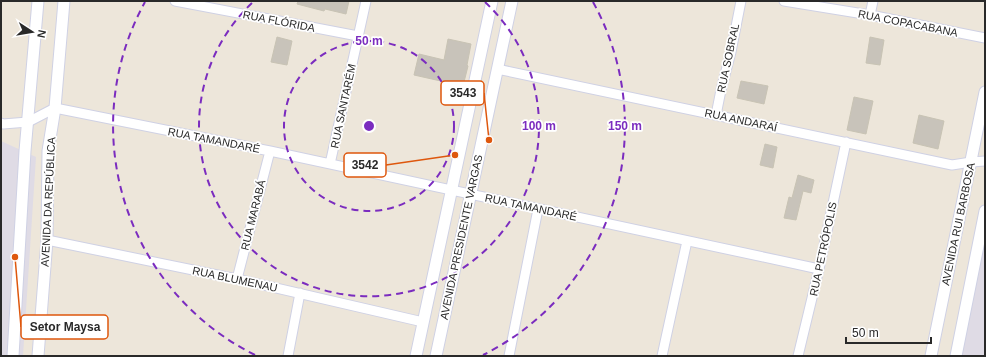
<svg xmlns="http://www.w3.org/2000/svg" width="986" height="357" font-family="Helvetica,sans-serif">
<style>
.industrial{fill:#dfdbe5}
.building{fill:#c8c3ba;stroke:#c8c3b4}
.lines{fill:none;stroke-linecap:round;stroke-linejoin:round}
.minor-casing{stroke:#cfd1e4;stroke-width:11}
.tertiary-casing{stroke:#cfd1e4;stroke-width:13}
.minor{stroke:#fff;stroke-width:9}
.tertiary{stroke:#fff;stroke-width:11}
.ring{fill:none;stroke:#7b2cbf;stroke-width:2;stroke-dasharray:7 5}
.labels{text-anchor:middle;stroke-width:3.5;stroke-linejoin:round;paint-order:stroke}
.street-label{font-size:11px;fill:#292929;stroke:#fff}
.centre{fill:#7b2cbf;stroke:#fff;stroke-width:2}
.ring-label{font-size:12px;text-anchor:middle;font-weight:bold;fill:#7b2cbf;stroke:#fff;stroke-width:3.5;stroke-linejoin:round;paint-order:stroke}
.leader{fill:none;stroke:#de570d;stroke-width:1.5}
.callout-dot{fill:#de570d;stroke:#fff;stroke-width:1.5}
.callout{fill:#fff;stroke:#de570d;stroke-width:1.5}
.callout-label{font-size:12px;text-anchor:middle;font-weight:bold;fill:#292929}
</style>
<rect width="100%" height="100%" fill="#ede6da"/>
<!-- industrial -->
<path class="industrial" d="M1,141l35,16 -13,199h-22z
M985,236v120h-25z"/>
<!-- building -->
<path class="building" d="M298,1h51l-3,13 -21,-5 -1,2 -27,-7z
M277,37l15,4 -5,24 -16,-3z
M870,37l14,3 -4,25 -14,-2z
M448,39l23,5 -4,21 1,1 -5,20 -49,-11 5,-21 25,6z
M741,81l27,5 -4,18 -27,-6z
M854,97l19,4 -7,33 -19,-4z
M919,115l25,6 -6,28 -25,-6z
M765,144l12,3 -4,21 -13,-3z
M798,175l16,5 -3,13 -8,-2 -7,29 -12,-2 5,-21 3,1z"/>
<g class="lines">
<!-- minor casing -->
<g class="minor-casing">
<path id="minor" d="M175,1l183,35
M784,1l86,14 115,23
M870,15l3,-14
M497,69l455,96 19,-3 14,-1
M716,115l5,-25 10,-38 10,-51
M1,123l2,1 25,-2 27,-14 215,43 549,118
M330,164l36,-163
M47,240l190,39 186,43
M237,279l33,-128
M288,356l12,-63
M509,356l29,-147
M662,356l25,-115
M798,356l21,-87 27,-127"/>
</g>
<!-- tertiary casing -->
<g class="tertiary-casing">
<path id="tertiary" d="M13,356l12,-205 13,-150
M38,356l9,-116 1,-89 7,-43 9,-107
M416,356l76,-355
M436,356l76,-355
M931,356l54,-264
M956,356l29,-145"/>
</g>
<!-- minor -->
<use href="#minor" class="minor"/>
<!-- tertiary -->
<use href="#tertiary" class="tertiary"/>
</g>
<!-- distance rings -->
<g class="ring">
<circle cx="369" cy="126" r="85"/>
<path d="M485 2A170 170 0 1 1 253 2"/>
<path d="M255 355A256 256 0 0 1 145 2M593 2A256 256 0 0 1 483 355"/>
</g>
<g class="labels">
<!-- street labels -->
<g class="street-label">
<text transform="translate(279 21) rotate(11)" y="4">RUA FLÓRIDA</text>
<text transform="translate(908 23) rotate(11)" y="4">RUA COPACABANA</text>
<text transform="translate(728 58) rotate(-78)" y="4">RUA SOBRAL</text>
<text transform="translate(343 106) rotate(-78)" y="4">RUA SANTARÉM</text>
<text transform="translate(741 120) rotate(12)" y="4">RUA ANDARAÍ</text>
<text transform="translate(214 140) rotate(11)" y="4">RUA TAMANDARÉ</text>
<text transform="translate(48 202) rotate(-87)" y="4">AVENIDA DA REPÚBLICA</text>
<text transform="translate(531 207) rotate(12)" y="4">RUA TAMANDARÉ</text>
<text transform="translate(253 215) rotate(-76)" y="4">RUA MARABÁ</text>
<text transform="translate(958 224) rotate(-78)" y="4">AVENIDA RUI BARBOSA</text>
<text transform="translate(461 237) rotate(-78)" y="4">AVENIDA PRESIDENTE VARGAS</text>
<text transform="translate(823 249) rotate(-78)" y="4">RUA PETRÓPOLIS</text>
<text transform="translate(235 279) rotate(12)" y="4">RUA BLUMENAU</text>
</g>
</g>
<circle cx="369" cy="126" r="6" class="centre"/>
<g class="ring-label">
<text x="369" y="45">50 m</text>
<text x="539" y="130">100 m</text>
<text x="625" y="130">150 m</text>
</g>
<!-- callouts -->
<path class="leader" d="M489 140L484 93M455 155L386 165M15 257L21 327"/>
<g class="callout-dot">
<circle cx="489" cy="140" r="4"/>
<circle cx="455" cy="155" r="4"/>
<circle cx="15" cy="257" r="4"/>
</g>
<g class="callout">
<rect x="441" y="81" width="43" height="24" rx="4"/>
<rect x="344" y="153" width="42" height="24" rx="4"/>
<rect x="21" y="315" width="87" height="24" rx="4"/>
</g>
<g class="callout-label">
<text x="463" y="97">3543</text>
<text x="365" y="169">3542</text>
<text x="65" y="331">Setor Maysa</text>
</g>
<!-- border -->
<rect width="986" height="357" fill="none" stroke="#292929" stroke-width="4"/>
<!-- north arrow -->
<g transform="translate(32 32) rotate(102)" stroke="#ffffff" stroke-width="3" paint-order="stroke">
<path d="M0-3L7 15L0 10L-7 15Z" fill="#292929"/>
<text y="-6" font-size="11" font-weight="bold" text-anchor="middle" fill="#292929">N</text>
</g>
<!-- scale -->
<path d="M846 337v6h85v-6" fill="none" stroke="#292929" stroke-width="2"/>
<text x="852" y="337" font-size="12" fill="#292929" stroke="#ffffff" stroke-width="3" paint-order="stroke">50 m</text>
</svg>
